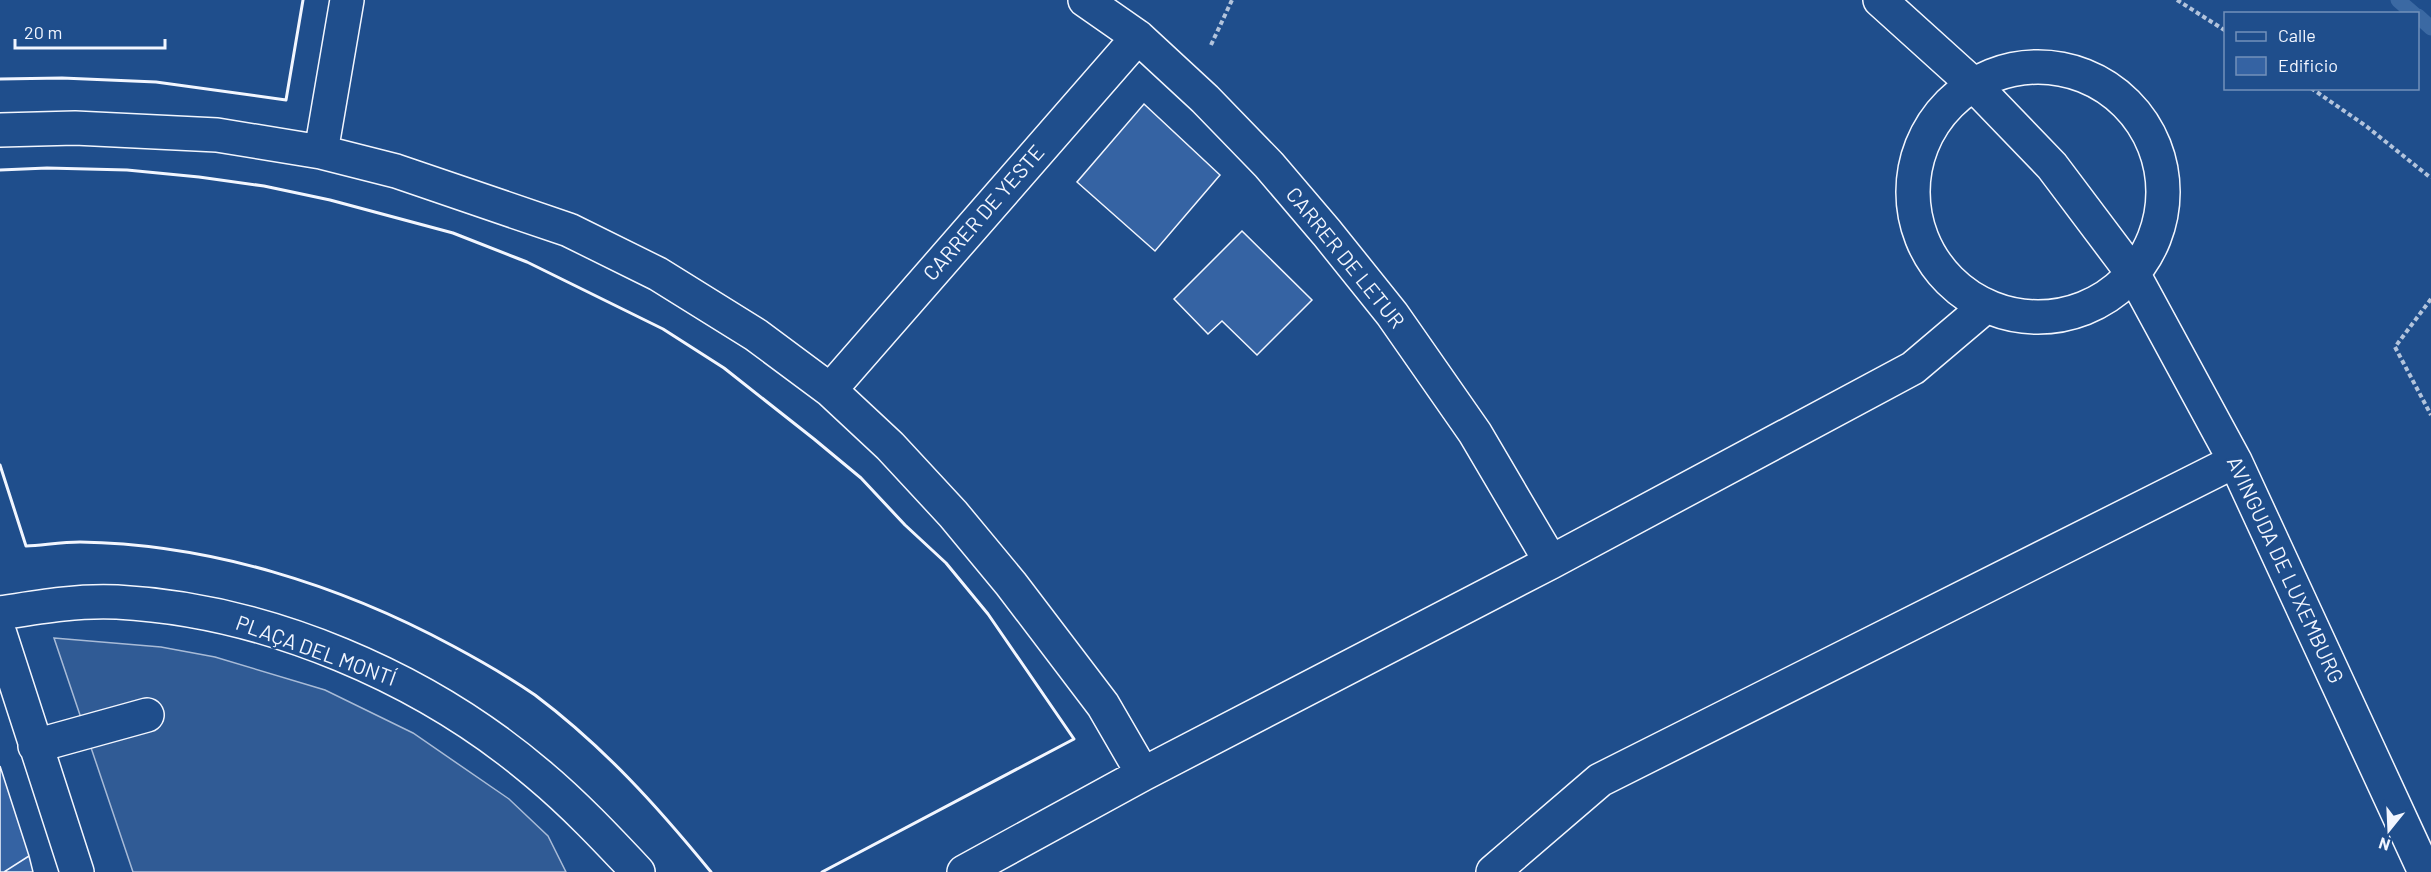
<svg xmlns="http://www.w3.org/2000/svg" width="2431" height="872" font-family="Barlow,sans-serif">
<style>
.parking{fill:#305b95;stroke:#a8bbd7;stroke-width:1.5}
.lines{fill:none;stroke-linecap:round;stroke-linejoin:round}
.stream{stroke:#3b69a3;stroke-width:15}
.building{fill:#3563a3;stroke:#f2f6ff;stroke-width:1.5}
.minor-casing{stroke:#f2f6ff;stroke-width:36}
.path{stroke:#b3c4dc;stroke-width:4;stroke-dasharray:4.5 3;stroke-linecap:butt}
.minor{stroke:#1f4e8c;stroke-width:33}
.wall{stroke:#f2f6ff;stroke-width:3}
.labels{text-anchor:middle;stroke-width:4.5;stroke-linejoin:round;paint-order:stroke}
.street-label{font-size:21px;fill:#f2f6ff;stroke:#1f4e8c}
</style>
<rect width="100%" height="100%" fill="#1f4e8c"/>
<!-- parking -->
<path class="parking" d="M54,638l107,9 54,10 110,33 88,43 96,66 39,37 18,36h-433z"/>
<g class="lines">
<!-- stream -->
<path class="stream" d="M2398,0l16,14
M2418,16l13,12"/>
</g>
<!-- building -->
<path class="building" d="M1144,104l76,71 -65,76 -78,-69z
M1242,231l70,69 -55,55 -35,-34 -14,13 -34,-35z
M0,766l29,90 -25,16h-4z
M29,856l4,16h-29z"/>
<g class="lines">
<!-- minor casing -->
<g class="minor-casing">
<path id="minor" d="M1085,0l53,37 67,62 64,66 58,68 65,81 83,119 76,129
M1880,0l93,84 79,82 82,109 101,186 190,411
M1913 192a125 125 0 1 1 250 0a125 125 0 1 1-250 0Z
M0,130l75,-2 142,7 104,17 75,19 173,59 89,44 98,61 74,55 60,56 63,68 58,70 92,121 40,69
M321,152l26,-152
M830,390l308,-353
M0,613c38,-6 78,-13 117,-11 150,8 307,75 421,172 36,30 68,64 100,98
M0,634l77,238
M35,746l112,-31
M964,872l179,-98 408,-212 362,-194 72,-61
M1493,872l107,-92 635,-319"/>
</g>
<!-- path -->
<path class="path" d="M2177,0l49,31
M1211,45l21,-45
M2311,88l55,38 65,52
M2431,299l-36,48 36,68"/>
<!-- minor -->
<use href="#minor" class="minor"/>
<!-- wall -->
<path class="wall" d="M0,79l62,-1 94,4 130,18 17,-100
M0,170l47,-2 80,2 72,7 65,9 66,14 123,33 74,29 136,67 61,39 90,71 47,39 44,47 41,38 42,51 86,125 -252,133
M0,465l26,81c18,-1 36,-4 54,-4 130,2 260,43 373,104 28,15 56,31 82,49 69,52 122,111 176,177"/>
</g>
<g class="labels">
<!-- street labels -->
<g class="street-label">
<text transform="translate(984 213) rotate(-49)" y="7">CARRER DE YESTE</text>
<text transform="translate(1345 258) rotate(51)" y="7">CARRER DE LETUR</text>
<text transform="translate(2285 570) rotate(65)" y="7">AVINGUDA DE LUXEMBURG</text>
<text transform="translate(316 651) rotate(20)" y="7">PLAÇA DEL MONTÍ</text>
</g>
</g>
<!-- legend -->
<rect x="2224" y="12" width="195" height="78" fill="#1f4e8c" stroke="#7391ba" stroke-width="1.5"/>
<rect x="2236" y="32" width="30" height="9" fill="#1f4e8c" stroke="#7391ba" stroke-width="1.5"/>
<text x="2278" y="42" font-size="18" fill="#f2f6ff">Calle</text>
<rect x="2236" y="57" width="30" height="18" fill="#3563a3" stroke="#7391ba" stroke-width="1.5"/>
<text x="2278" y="72" font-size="18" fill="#f2f6ff">Edificio</text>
<!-- north arrow -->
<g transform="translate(2389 830) rotate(198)" stroke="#1f4e8c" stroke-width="4.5" paint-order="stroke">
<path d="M0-4.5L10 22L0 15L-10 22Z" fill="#f2f6ff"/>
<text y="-9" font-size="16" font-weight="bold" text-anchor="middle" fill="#f2f6ff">N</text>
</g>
<!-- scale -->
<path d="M15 39v9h150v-9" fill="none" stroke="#f2f6ff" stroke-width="3"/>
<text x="24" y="39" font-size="18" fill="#f2f6ff" stroke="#1f4e8c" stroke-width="4.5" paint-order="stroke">20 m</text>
</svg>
